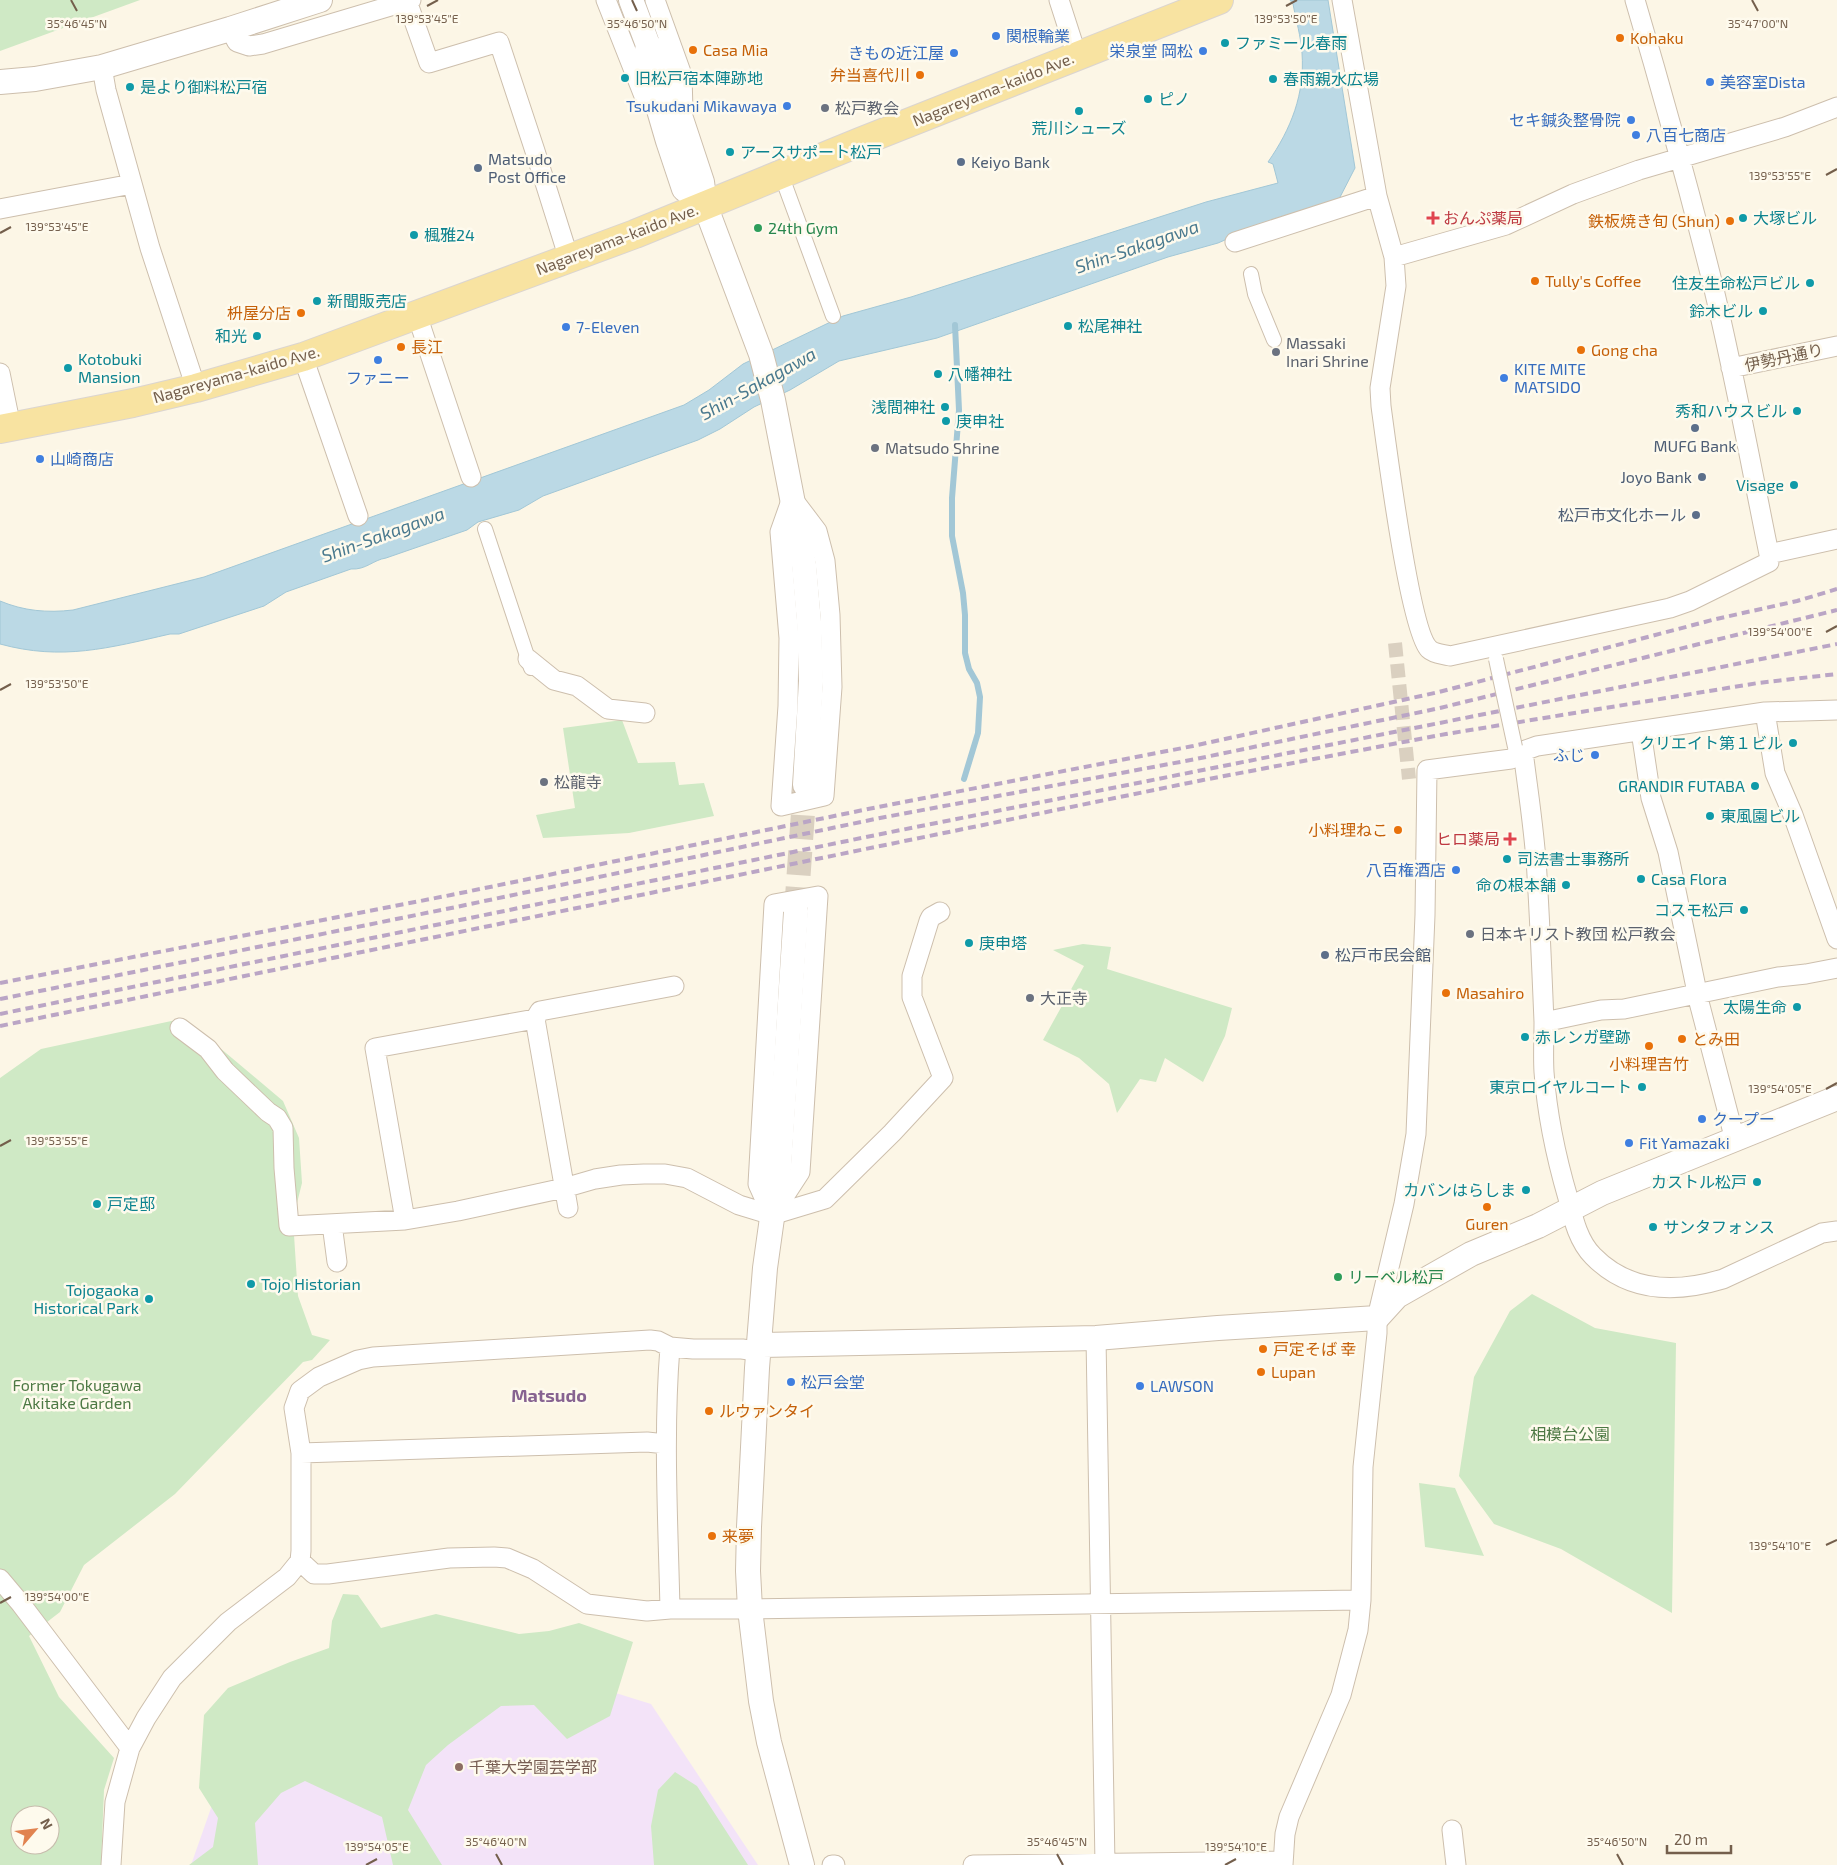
<svg xmlns="http://www.w3.org/2000/svg" width="1837" height="1865" font-family="'Exo 2','Noto Sans JP',sans-serif">
<style>
.education{fill:#f3e3f8}
.green{fill:#cfe9c5;fill-rule:evenodd}
.water{fill:#bbd9e5;stroke:#a2c7d6}
.lines{fill:none;stroke-linecap:round;stroke-linejoin:round}
.stream{stroke:#a2c7d6;stroke-width:6}
.pedestrian-tunnel{stroke:#dad0c0;stroke-width:14;stroke-dasharray:14 7;stroke-linecap:butt}
.tertiary-tunnel{stroke:#dad0c0;stroke-width:24;stroke-dasharray:24 12;stroke-linecap:butt}
.pedestrian-casing{stroke:#cdbfad;stroke-width:16}
.minor-casing{stroke:#cdbfad;stroke-width:21}
.tertiary-casing{stroke:#cdbfad;stroke-width:26}
.primary-casing{stroke:#dbd5d0;stroke-width:30}
.pedestrian{stroke:#fff;stroke-width:14}
.minor{stroke:#fff;stroke-width:19}
.tertiary{stroke:#fff;stroke-width:24}
.primary{stroke:#f8e3a1;stroke-width:28}
.rail{stroke:#baa5c5;stroke-width:4;stroke-dasharray:8 5;stroke-linecap:butt}
.pedestrian-bridge-casing{stroke:#cdbfad;stroke-width:16;stroke-linecap:butt}
.pedestrian-bridge{stroke:#fff;stroke-width:14}
.ticks{fill:none;stroke:#745f4c;stroke-width:2}
.shop-dot{fill:#3f7fe0;stroke:#fefaed;stroke-width:2}
.food-dot{fill:#e8710a;stroke:#fefaed;stroke-width:2}
.culture-dot{fill:#0f9aa8;stroke:#fefaed;stroke-width:2}
.worship-dot{fill:#6b7280;stroke:#fefaed;stroke-width:2}
.service-dot{fill:#5c6f8a;stroke:#fefaed;stroke-width:2}
.health-dot{fill:#e0444e;stroke:#fefaed;stroke-width:2}
.leisure-dot{fill:#2e9e5b;stroke:#fefaed;stroke-width:2}
.education-dot{fill:#8d6e63;stroke:#fefaed;stroke-width:2}
.labels{text-anchor:middle;stroke-width:5;stroke-linejoin:round;paint-order:stroke}
.shop-label{font-size:16px;fill:#366cbe;stroke:#fefaed;text-anchor:start}
.food-label{font-size:16px;fill:#c56008;stroke:#fefaed;text-anchor:start}
.culture-label{font-size:16px;fill:#0d838f;stroke:#fefaed;text-anchor:start}
.street-label{font-size:16px;fill:#745f4c;stroke:#fefaed}
.worship-label{font-size:16px;fill:#5b616d;stroke:#fefaed;text-anchor:start}
.service-label{font-size:16px;fill:#4e5e75;stroke:#fefaed;text-anchor:start}
.health-label{font-size:16px;fill:#be3a42;stroke:#fefaed;text-anchor:start}
.leisure-label{font-size:16px;fill:#27864d;stroke:#fefaed;text-anchor:start}
.park-label{font-size:16px;fill:#4d7944;stroke:#fefaed}
.education-label{font-size:16px;fill:#785e54;stroke:#fefaed;text-anchor:start}
.water-label{font-size:18px;font-style:italic;fill:#49798e;stroke:#fefaed}
.neighbourhood-label{font-size:18px;font-weight:bold;fill:#876391;stroke:#fefaed}
.ticks-label{font-size:12px;text-anchor:middle;fill:#745f4c;stroke:#fefaed;stroke-width:5;stroke-linejoin:round;paint-order:stroke}
</style>
<rect width="100%" height="100%" fill="#fcf6e6"/>
<!-- education -->
<path class="education" d="M458,1644l193,60 107,161h-567l26,-74z"/>
<!-- green -->
<path class="green" d="M0,0h140l-140,51z
M622,720l16,43 37,-1 4,23 25,-2 10,33 -85,17 -86,5 -7,-23 39,-7 -12,-80z
M1083,944l28,3 -4,22 125,39 -7,28 -22,46 -38,-24 -9,24 -16,-3 -23,34 -8,-29 -30,-26 -36,-18 41,-74 -31,-16z
M176,1020l19,7 88,74 16,37 3,45 -12,48 4,4 4,61 14,39 18,5 -18,20 -9,2 -128,132 -91,71 -24,47 -31,24 30,61 55,61 -10,32 -3,75h-101v-787l41,-29zM20,1815h30v30h-30z
M1532,1294l63,34 81,15 -4,270 -111,-64 -67,-25 -35,-48 15,-99 36,-66z
M1419,1483l36,5 29,68 -59,-9z
M343,1594l15,1 23,33 55,-14 83,20 30,-3 30,-8 54,19 -23,74 -43,23 -33,-34 -33,1 -53,39 -22,20 -18,45 34,55h-49l-11,-48 -77,-36 -24,12 -26,30 3,42h-69l24,-18 5,-29 -19,-30 5,-73 24,-27 62,-26 39,-14 3,-27z
M675,1772l22,14 51,79h-94l-3,-39 7,-36z"/>
<!-- water -->
<path class="water" d="M1290,0h38l27,168 -17,33 -97,32 -23,10 -50,14 -231,81 -98,23 -49,29 -36,17 -34,22 -22,11 -155,56 -24,14 -41,12 -11,8 -81,28c-13,2 -20,12 -35,11l-65,23 -22,14 -85,28h-9c-61,14 -108,27 -170,10v-43c24,10 47,12 73,9l131,-33 480,-172 25,-15 34,-26 100,-48 68,-19 295,-95 72,-19 -5,-19 -5,-2c23,-33 37,-68 34,-109 -1,-16 -6,-33 -9,-49z"/>
<g class="lines">
<!-- stream -->
<path class="stream" d="M955,325l4,85 -7,88v38l11,57 2,22v38l4,16 8,14 3,14 -2,36 -14,46"/>
<!-- pedestrian-tunnel -->
<path class="pedestrian-tunnel" d="M1395,643l14,136"/>
<!-- tertiary-tunnel -->
<path class="tertiary-tunnel" d="M796,911l9,-126"/>
<!-- pedestrian casing -->
<g class="pedestrian-casing">
<path id="pedestrian" d="M786,188l47,128
M1251,274l4,20 19,46
M485,529l46,139"/>
</g>
<!-- minor casing -->
<g class="minor-casing">
<path id="minor" d="M606,0l38,96 8,7
M655,0l27,75 1,36
M1059,0l18,56
M1342,0l35,196 17,61 2,29 -16,102 1,18c5,37 29,225 48,243 5,5 14,5 21,7l220,-48 20,-7 79,-39v-8c-19,-93 -36,-188 -59,-281 -23,-91 -48,-182 -75,-273
M407,1l22,62 70,-21 36,109 34,108
M230,29l7,13 12,4 14,-2 148,-44
M102,67l4,23 44,158 46,140
M0,209l132,-25
M1235,242l142,-46
M1394,257l112,-32 67,-31 66,-24 146,-43 52,-20
M417,315l54,162
M303,357l55,159
M1731,368l106,-22
M0,373l11,54
M792,498l25,33 8,30 5,54 2,72 -8,109 -43,10 7,-100 1,-68 -9,-106z
M1769,554l68,-15
M528,659l26,21 23,6 31,23 37,4
M1765,712l10,61 18,42 44,124
M1641,731l10,67 17,54 31,150 36,138
M1523,751c5,41 12,83 14,124 3,49 5,98 7,147 0,17 -1,33 0,50 3,42 12,85 24,126 5,20 10,43 25,58 36,37 84,37 130,23l99,-46 15,-2
M818,896l-18,276 -28,43 -14,-31 16,-280z
M1544,1022l57,-12 23,-1 154,-32 28,-3 31,-6
M180,1028l28,21 17,22 43,41 9,6 6,10 1,40 5,58 116,-6 53,-9 106,-23 31,-9 26,-4 23,-1h21l22,4 52,27 33,10 53,-16 67,-66 51,-55 -31,-81v-21l17,-55 2,-4 9,-5
M568,1208l-33,-189 5,-8 134,-25
M405,1220l-30,-172 160,-29
M332,1224l5,38
M1096,1338l9,527
M670,1347c-7,87 -2,174 0,262
M301,1453l346,-11 19,2
M300,1561l14,13h14l121,-16 45,-1 13,1 26,11 54,35 60,7 23,-2h80l611,-9
M0,1579l21,25 109,144
M1452,1830l4,35
M111,1865l4,-63 15,-54 16,-30 26,-40 56,-56 59,-45 13,-16 1,-10v-98l-7,-45 6,-17 19,-14 39,-17 15,-3 277,-17 8,1 12,6 23,2h49l14,2 3,-2
M832,1865h3
M973,1865l310,-4
M1283,1865l2,-31 4,-17 52,-122 17,-65 3,-30 2,-133 14,-134v-15l27,-114 12,-70 9,-219 2,-145 84,-11 12,-8 14,-5 228,-34 72,-2"/>
</g>
<!-- tertiary casing -->
<g class="tertiary-casing">
<path id="tertiary" d="M631,0l17,45 -3,17 23,79 16,48 21,16
M648,45l12,10 42,127 3,23 56,149 12,46 19,98 12,67 5,57 2,59 -6,104
M0,82l35,-3 67,-12 128,-38 90,-29
M796,911l-17,257 -14,100 -8,100 -8,159 -1,44 2,38 11,92 8,41 33,123
M759,1349l3,-4 334,-7 122,-10 159,-10 20,-22 74,-42 67,-28 64,-33 235,-95"/>
</g>
<!-- primary casing -->
<g class="primary-casing">
<path id="primary" d="M0,429l133,-26 63,-15 107,-31 332,-123 225,-92 359,-142"/>
</g>
<!-- pedestrian -->
<use href="#pedestrian" class="pedestrian"/>
<!-- minor -->
<use href="#minor" class="minor"/>
<!-- tertiary -->
<use href="#tertiary" class="tertiary"/>
<!-- primary -->
<use href="#primary" class="primary"/>
<!-- rail -->
<path class="rail" d="M0,983l451,-88 427,-88 315,-61 246,-54 277,-73 81,-18 40,-12
M0,999l456,-92 424,-89 316,-59 244,-51 397,-98
M0,1014l886,-181 951,-189
M0,1026l1203,-246 243,-46 312,-51 79,-9"/>
<!-- pedestrian-bridge casing -->
<g class="pedestrian-bridge-casing">
<path id="pedestrian-bridge" d="M1496,659l19,88"/>
</g>
<!-- pedestrian-bridge -->
<use href="#pedestrian-bridge" class="pedestrian-bridge"/>
</g>
<!-- ticks -->
<path class="ticks" d="M71,0l6,11M632,0l5,11M1752,0l6,11M427,6l11,-6M1286,6l11,-6M1826,175l11,-6M0,233l11,-6M1826,632l11,-6M0,690l11,-6M1826,1089l11,-6M0,1146l11,-6M1826,1545l11,-5M0,1603l11,-6M496,1854l6,11M1057,1854l6,11M1617,1854l6,11M366,1865l11,-6M1225,1865l11,-6"/>
<!-- markers -->
<g class="shop-dot">
<circle cx="996" cy="36" r="5"/>
<circle cx="1203" cy="51" r="5"/>
<circle cx="954" cy="53" r="5"/>
<circle cx="1710" cy="82" r="5"/>
<circle cx="787" cy="106" r="5"/>
<circle cx="1631" cy="120" r="5"/>
<circle cx="1636" cy="135" r="5"/>
<circle cx="566" cy="327" r="5"/>
<circle cx="378" cy="360" r="5"/>
<circle cx="1504" cy="378" r="5"/>
<circle cx="40" cy="459" r="5"/>
<circle cx="1595" cy="755" r="5"/>
<circle cx="1456" cy="870" r="5"/>
<circle cx="1702" cy="1119" r="5"/>
<circle cx="1629" cy="1143" r="5"/>
<circle cx="791" cy="1382" r="5"/>
<circle cx="1140" cy="1386" r="5"/>
</g>
<g class="food-dot">
<circle cx="1620" cy="38" r="5"/>
<circle cx="693" cy="50" r="5"/>
<circle cx="920" cy="75" r="5"/>
<circle cx="1730" cy="221" r="5"/>
<circle cx="1535" cy="281" r="5"/>
<circle cx="301" cy="313" r="5"/>
<circle cx="401" cy="347" r="5"/>
<circle cx="1581" cy="350" r="5"/>
<circle cx="1398" cy="830" r="5"/>
<circle cx="1446" cy="993" r="5"/>
<circle cx="1682" cy="1039" r="5"/>
<circle cx="1649" cy="1046" r="5"/>
<circle cx="1487" cy="1207" r="5"/>
<circle cx="1263" cy="1349" r="5"/>
<circle cx="1261" cy="1372" r="5"/>
<circle cx="709" cy="1411" r="5"/>
<circle cx="712" cy="1536" r="5"/>
</g>
<g class="culture-dot">
<circle cx="1225" cy="43" r="5"/>
<circle cx="625" cy="78" r="5"/>
<circle cx="1273" cy="79" r="5"/>
<circle cx="130" cy="87" r="5"/>
<circle cx="1148" cy="99" r="5"/>
<circle cx="1079" cy="111" r="5"/>
<circle cx="730" cy="152" r="5"/>
<circle cx="1743" cy="218" r="5"/>
<circle cx="414" cy="235" r="5"/>
<circle cx="1810" cy="283" r="5"/>
<circle cx="317" cy="301" r="5"/>
<circle cx="1763" cy="311" r="5"/>
<circle cx="1068" cy="326" r="5"/>
<circle cx="257" cy="336" r="5"/>
<circle cx="68" cy="368" r="5"/>
<circle cx="938" cy="374" r="5"/>
<circle cx="945" cy="407" r="5"/>
<circle cx="1797" cy="411" r="5"/>
<circle cx="946" cy="421" r="5"/>
<circle cx="1794" cy="485" r="5"/>
<circle cx="1793" cy="743" r="5"/>
<circle cx="1755" cy="786" r="5"/>
<circle cx="1710" cy="816" r="5"/>
<circle cx="1507" cy="859" r="5"/>
<circle cx="1641" cy="879" r="5"/>
<circle cx="1566" cy="885" r="5"/>
<circle cx="1744" cy="910" r="5"/>
<circle cx="969" cy="943" r="5"/>
<circle cx="1797" cy="1007" r="5"/>
<circle cx="1525" cy="1037" r="5"/>
<circle cx="1642" cy="1087" r="5"/>
<circle cx="1757" cy="1182" r="5"/>
<circle cx="1526" cy="1190" r="5"/>
<circle cx="97" cy="1204" r="5"/>
<circle cx="1653" cy="1227" r="5"/>
<circle cx="251" cy="1284" r="5"/>
<circle cx="149" cy="1299" r="5"/>
</g>
<g class="worship-dot">
<circle cx="825" cy="108" r="5"/>
<circle cx="1276" cy="352" r="5"/>
<circle cx="875" cy="448" r="5"/>
<circle cx="544" cy="782" r="5"/>
<circle cx="1470" cy="934" r="5"/>
<circle cx="1030" cy="998" r="5"/>
</g>
<g class="service-dot">
<circle cx="961" cy="162" r="5"/>
<circle cx="478" cy="168" r="5"/>
<circle cx="1695" cy="428" r="5"/>
<circle cx="1702" cy="477" r="5"/>
<circle cx="1696" cy="515" r="5"/>
<circle cx="1325" cy="955" r="5"/>
</g>
<g class="health-dot">
<path d="M1430.5 210.5h5v5h5v5h-5v5h-5v-5h-5v-5h5z"/>
<path d="M1507.5 831.5h5v5h5v5h-5v5h-5v-5h-5v-5h5z"/>
</g>
<g class="leisure-dot">
<circle cx="758" cy="228" r="5"/>
<circle cx="1338" cy="1277" r="5"/>
</g>
<circle class="education-dot" cx="459" cy="1767" r="5"/>
<g class="labels">
<!-- shop labels -->
<g class="shop-label">
<text x="1006" y="42">関根輪業</text>
<text x="1193" y="57" text-anchor="end">栄泉堂 岡松</text>
<text x="944" y="59" text-anchor="end">きもの近江屋</text>
<text x="1720" y="88">美容室Dista</text>
<text x="777" y="112" text-anchor="end">Tsukudani Mikawaya</text>
<text x="1621" y="126" text-anchor="end">セキ鍼灸整骨院</text>
<text x="1646" y="141">八百七商店</text>
<text x="576" y="333">7-Eleven</text>
<text x="1514" y="375">KITE MITE<tspan x="1514" dy="18">MATSIDO</tspan></text>
<text x="378" y="384" text-anchor="middle">ファニー</text>
<text x="50" y="465">山崎商店</text>
<text x="1585" y="761" text-anchor="end">ふじ</text>
<text x="1446" y="876" text-anchor="end">八百権酒店</text>
<text x="1712" y="1125">クープー</text>
<text x="1639" y="1149">Fit Yamazaki</text>
<text x="801" y="1388">松戸会堂</text>
<text x="1150" y="1392">LAWSON</text>
</g>
<!-- food labels -->
<g class="food-label">
<text x="1630" y="44">Kohaku</text>
<text x="703" y="56">Casa Mia</text>
<text x="910" y="81" text-anchor="end">弁当喜代川</text>
<text x="1720" y="227" text-anchor="end">鉄板焼き旬 (Shun)</text>
<text x="1545" y="287">Tully's Coffee</text>
<text x="291" y="319" text-anchor="end">枡屋分店</text>
<text x="411" y="353">長江</text>
<text x="1591" y="356">Gong cha</text>
<text x="1388" y="836" text-anchor="end">小料理ねこ</text>
<text x="1456" y="999">Masahiro</text>
<text x="1692" y="1045">とみ田</text>
<text x="1649" y="1070" text-anchor="middle">小料理吉竹</text>
<text x="1487" y="1230" text-anchor="middle">Guren</text>
<text x="1273" y="1355">戸定そば 幸</text>
<text x="1271" y="1378">Lupan</text>
<text x="719" y="1417">ルウァンタイ</text>
<text x="722" y="1542">来夢</text>
</g>
<!-- culture labels -->
<g class="culture-label">
<text x="1235" y="49">ファミール春雨</text>
<text x="635" y="84">旧松戸宿本陣跡地</text>
<text x="1283" y="85">春雨親水広場</text>
<text x="140" y="93">是より御料松戸宿</text>
<text x="1158" y="105">ピノ</text>
<text x="1079" y="134" text-anchor="middle">荒川シューズ</text>
<text x="740" y="158">アースサポート松戸</text>
<text x="1753" y="224">大塚ビル</text>
<text x="424" y="241">楓雅24</text>
<text x="1800" y="289" text-anchor="end">住友生命松戸ビル</text>
<text x="327" y="307">新聞販売店</text>
<text x="1753" y="317" text-anchor="end">鈴木ビル</text>
<text x="1078" y="332">松尾神社</text>
<text x="247" y="342" text-anchor="end">和光</text>
<text x="78" y="365">Kotobuki<tspan x="78" dy="18">Mansion</tspan></text>
<text x="948" y="380">八幡神社</text>
<text x="935" y="413" text-anchor="end">浅間神社</text>
<text x="1787" y="417" text-anchor="end">秀和ハウスビル</text>
<text x="956" y="427">庚申社</text>
<text x="1784" y="491" text-anchor="end">Visage</text>
<text x="1783" y="749" text-anchor="end">クリエイト第１ビル</text>
<text x="1745" y="792" text-anchor="end">GRANDIR FUTABA</text>
<text x="1720" y="822">東風園ビル</text>
<text x="1517" y="865">司法書士事務所</text>
<text x="1651" y="885">Casa Flora</text>
<text x="1556" y="891" text-anchor="end">命の根本舗</text>
<text x="1734" y="916" text-anchor="end">コスモ松戸</text>
<text x="979" y="949">庚申塔</text>
<text x="1787" y="1013" text-anchor="end">太陽生命</text>
<text x="1535" y="1043">赤レンガ壁跡</text>
<text x="1632" y="1093" text-anchor="end">東京ロイヤルコート</text>
<text x="1747" y="1188" text-anchor="end">カストル松戸</text>
<text x="1516" y="1196" text-anchor="end">カバンはらしま</text>
<text x="107" y="1210">戸定邸</text>
<text x="1663" y="1233">サンタフォンス</text>
<text x="261" y="1290">Tojo Historian</text>
<text x="139" y="1296" text-anchor="end">Tojogaoka<tspan x="139" dy="18">Historical Park</tspan></text>
</g>
<!-- street labels -->
<g class="street-label">
<text transform="translate(993 89) rotate(-22)" y="6">Nagareyama-kaido Ave.</text>
<text transform="translate(617 239) rotate(-21)" y="6">Nagareyama-kaido Ave.</text>
<text transform="translate(1784 357) rotate(-12)" y="6">伊勢丹通り</text>
<text transform="translate(236 374) rotate(-16)" y="6">Nagareyama-kaido Ave.</text>
</g>
<!-- worship labels -->
<g class="worship-label">
<text x="835" y="114">松戸教会</text>
<text x="1286" y="349">Massaki<tspan x="1286" dy="18">Inari Shrine</tspan></text>
<text x="885" y="454">Matsudo Shrine</text>
<text x="554" y="788">松龍寺</text>
<text x="1480" y="940">日本キリスト教団 松戸教会</text>
<text x="1040" y="1004">大正寺</text>
</g>
<!-- service labels -->
<g class="service-label">
<text x="488" y="165">Matsudo<tspan x="488" dy="18">Post Office</tspan></text>
<text x="971" y="168">Keiyo Bank</text>
<text x="1695" y="452" text-anchor="middle">MUFG Bank</text>
<text x="1692" y="483" text-anchor="end">Joyo Bank</text>
<text x="1686" y="521" text-anchor="end">松戸市文化ホール</text>
<text x="1335" y="961">松戸市民会館</text>
</g>
<!-- health labels -->
<g class="health-label">
<text x="1443" y="224">おんぷ薬局</text>
<text x="1500" y="845" text-anchor="end">ヒロ薬局</text>
</g>
<!-- leisure labels -->
<g class="leisure-label">
<text x="768" y="234">24th Gym</text>
<text x="1348" y="1283">リーベル松戸</text>
</g>
<!-- park labels -->
<g class="park-label">
<text x="77" y="1391">Former Tokugawa<tspan x="77" dy="18">Akitake Garden</tspan></text>
<text x="1570" y="1440">相模台公園</text>
</g>
<!-- education labels -->
<g class="education-label">
<text x="469" y="1773">千葉大学園芸学部</text>
</g>
<!-- water labels -->
<g class="water-label">
<text transform="translate(1137 247) rotate(-19)" y="6">Shin-Sakagawa</text>
<text transform="translate(758 384) rotate(-29)" y="6">Shin-Sakagawa</text>
<text transform="translate(383 535) rotate(-20)" y="6">Shin-Sakagawa</text>
</g>
<!-- neighbourhood labels -->
<g class="neighbourhood-label">
<text x="549" y="1402">Matsudo</text>
</g>
</g>
<g class="ticks-label">
<text x="427" y="23">139°53'45"E</text>
<text x="1286" y="23">139°53'50"E</text>
<text x="77" y="28">35°46'45"N</text>
<text x="637" y="28">35°46'50"N</text>
<text x="1758" y="28">35°47'00"N</text>
<text x="1780" y="180">139°53'55"E</text>
<text x="57" y="231">139°53'45"E</text>
<text x="1780" y="636">139°54'00"E</text>
<text x="57" y="688">139°53'50"E</text>
<text x="1780" y="1093">139°54'05"E</text>
<text x="57" y="1145">139°53'55"E</text>
<text x="1780" y="1550">139°54'10"E</text>
<text x="57" y="1601">139°54'00"E</text>
<text x="496" y="1846">35°46'40"N</text>
<text x="1057" y="1846">35°46'45"N</text>
<text x="1617" y="1846">35°46'50"N</text>
<text x="377" y="1851">139°54'05"E</text>
<text x="1236" y="1851">139°54'10"E</text>
</g>
<!-- north arrow -->
<g transform="translate(35 1830) rotate(62)"><circle r="24" fill="#fefaed" stroke="#c7bcad"/>
<path d="M0-4L9 19L0 12L-9 19Z" fill="#e18350"/>
<text y="-8" font-size="14" font-weight="bold" text-anchor="middle" fill="#745f4c">N</text>
</g>
<!-- scale -->
<path d="M1667 1845v8h64v-8" fill="none" stroke="#745f4c" stroke-width="2.5"/>
<text x="1674" y="1845" font-size="15" fill="#745f4c" stroke="#fefaed" stroke-width="4" paint-order="stroke">20 m</text>
</svg>
